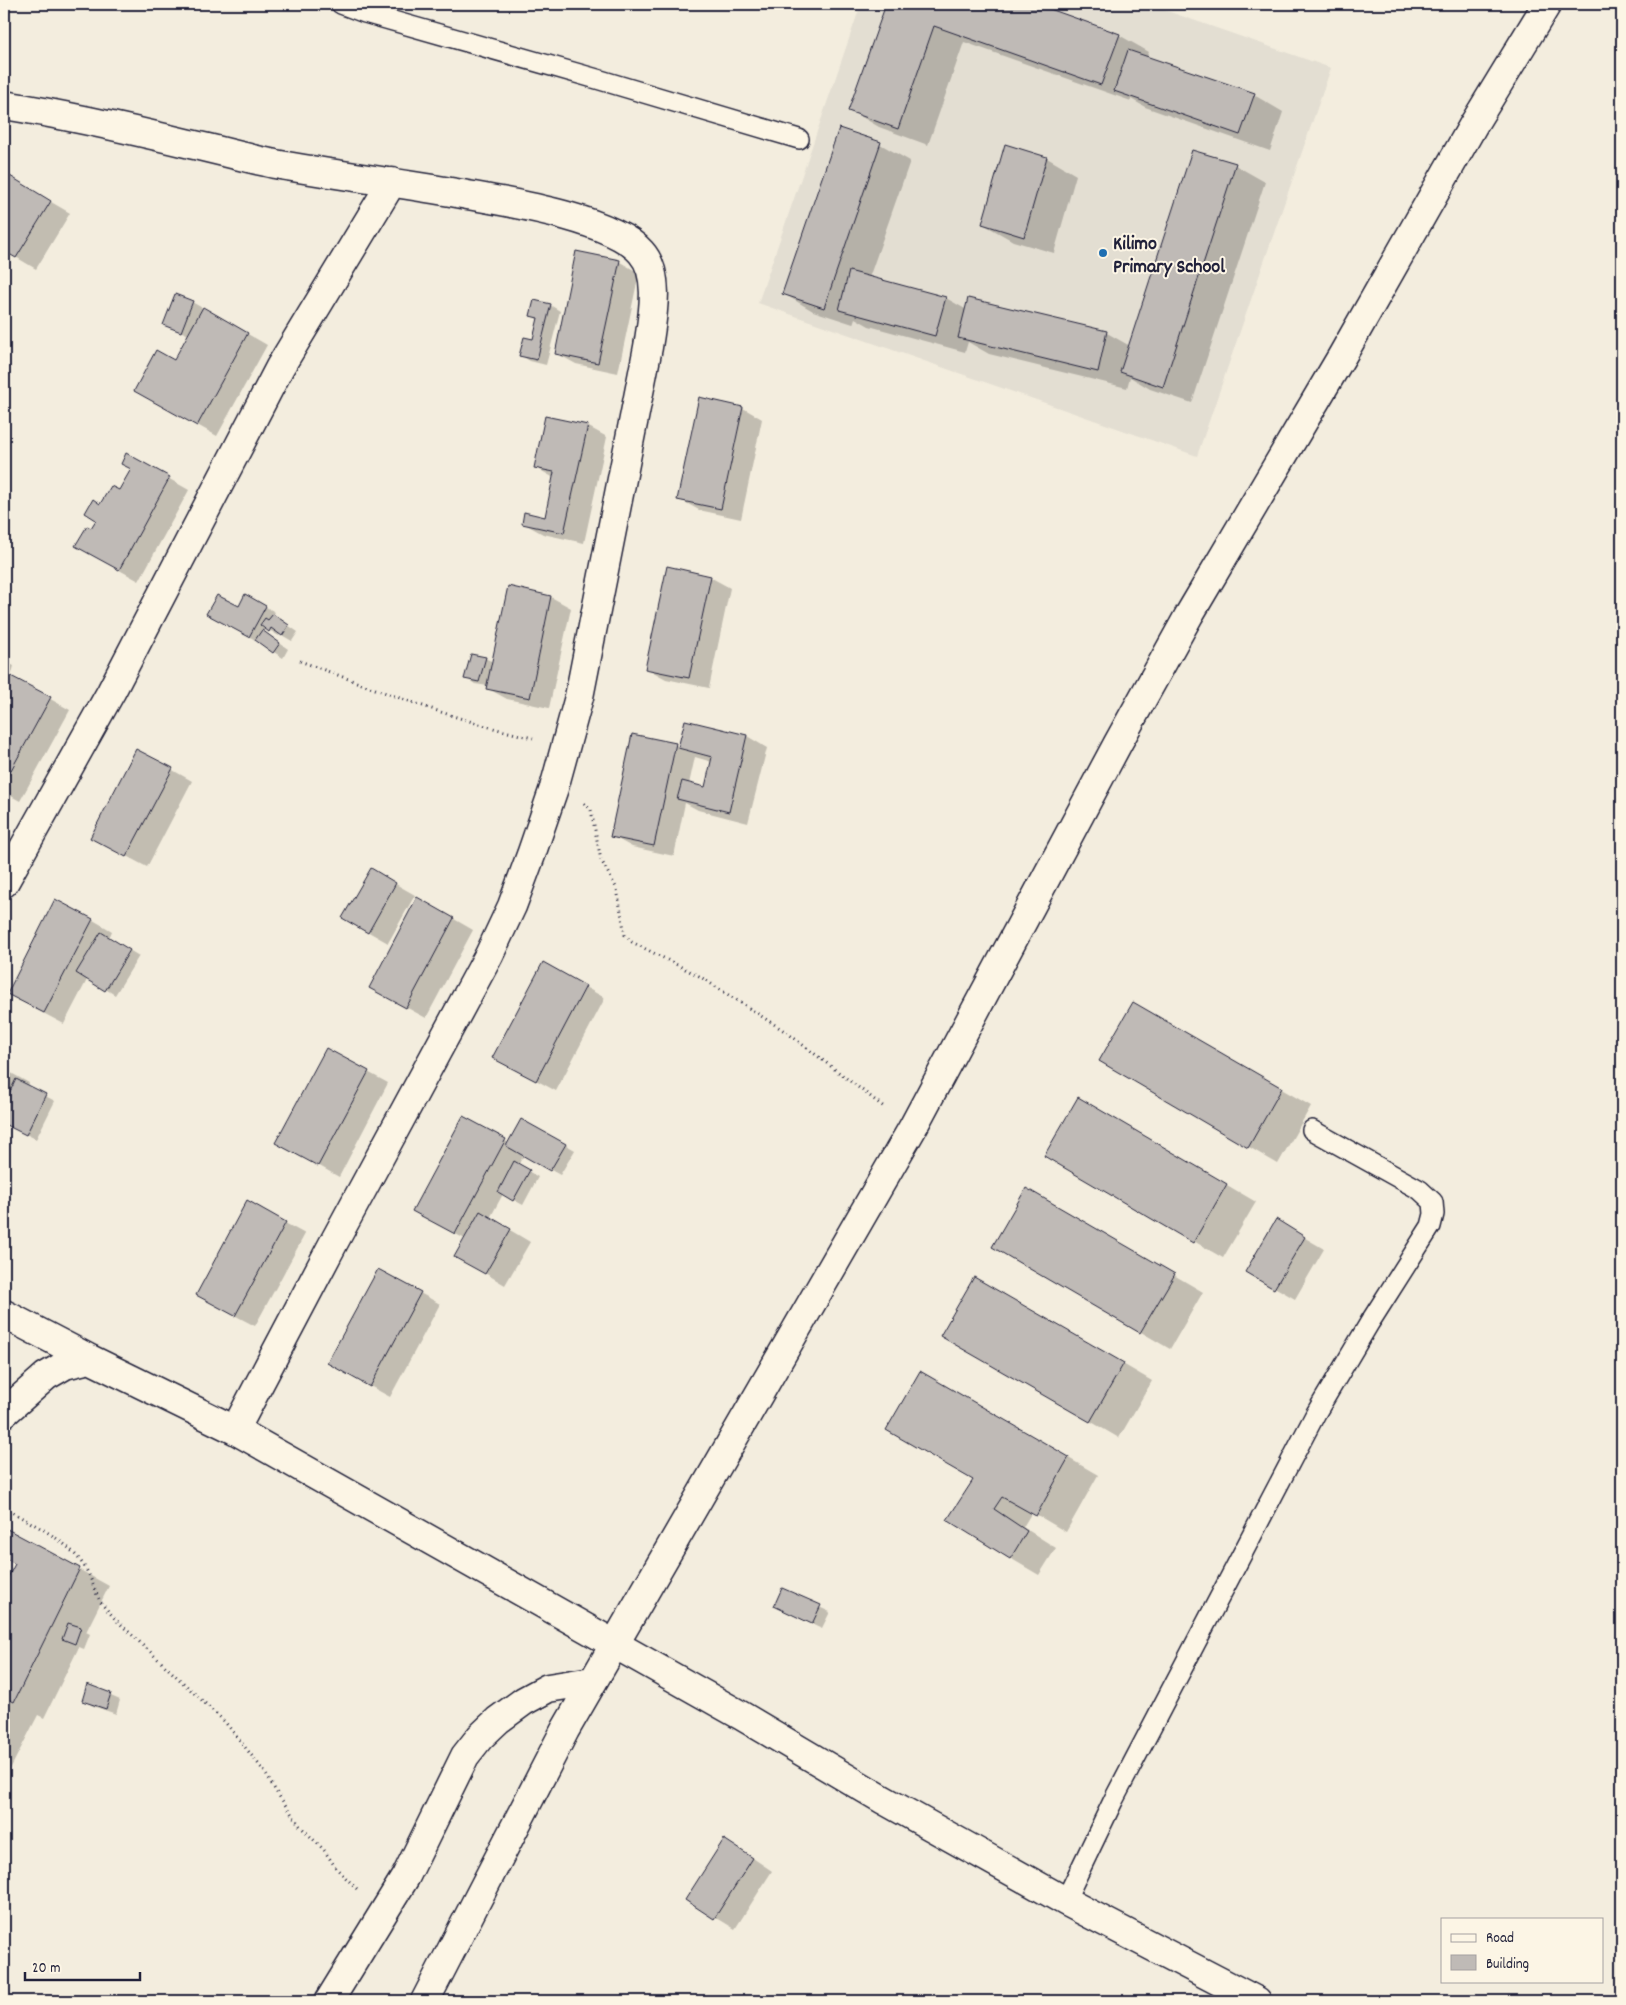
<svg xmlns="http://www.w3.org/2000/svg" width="1626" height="2005" font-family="Dekko,sans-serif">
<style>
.built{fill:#e3ded2}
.shadow{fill:#0003;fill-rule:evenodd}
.building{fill:#bfbab6;stroke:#22223b}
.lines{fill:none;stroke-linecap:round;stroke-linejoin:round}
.service-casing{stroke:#22223b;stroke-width:22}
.minor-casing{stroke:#22223b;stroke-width:31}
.tertiary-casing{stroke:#22223b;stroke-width:31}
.path{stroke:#22223b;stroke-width:3;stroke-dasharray:1 4;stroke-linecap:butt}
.service{stroke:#fcf5e5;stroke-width:19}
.minor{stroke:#fcf5e5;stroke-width:28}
.tertiary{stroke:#fcf5e5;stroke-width:28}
.poi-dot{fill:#1f6fb2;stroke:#fcf5e5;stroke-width:2}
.labels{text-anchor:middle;stroke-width:4;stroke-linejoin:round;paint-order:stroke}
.poi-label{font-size:20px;font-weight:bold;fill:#22223b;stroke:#fcf5e5;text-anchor:start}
</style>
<rect width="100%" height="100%" fill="#f3edde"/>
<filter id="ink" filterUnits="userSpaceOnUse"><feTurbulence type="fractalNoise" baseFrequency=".02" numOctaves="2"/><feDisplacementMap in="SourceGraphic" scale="10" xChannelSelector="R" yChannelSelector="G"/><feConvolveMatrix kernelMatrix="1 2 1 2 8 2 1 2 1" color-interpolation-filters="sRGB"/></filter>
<g filter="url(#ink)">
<!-- built -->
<path class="built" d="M861,4h286l184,64 -134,388 -439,-153z"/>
<!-- shadow -->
<path class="shadow" d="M888,4h144l87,31 30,17 -2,5 107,38 29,17 -13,39 -125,-44 -14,-8v2l-167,-59 -36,103 -49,-18 -29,-17z
M880,144l30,17 -41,117 77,20 21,12 2,-10 138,33 23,13 105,-181 30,17 -73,221 -42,-14 -20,-12 -3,11 -138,-34 -21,-12 -3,10 -96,-26 -14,-8 -2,6 -40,-13 -29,-17z
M1006,146l41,12 29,17 -22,78 -41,-12 -30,-17z
M10,178l60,35 -34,56 -32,-19v-62z
M620,262l19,11 -21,100 -42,-9 -20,-11z
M176,296l16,6 75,43 -50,91 -61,-34 33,-67 -25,-11z
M550,305l10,6 -14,54 -16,-4 -10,-6 14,-14 5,-21 -8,-5z
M743,408l19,11 -21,100 -42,-9 -20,-11z
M587,426l20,11 -23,106 -41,-9 -20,-11 23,-5 8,-40 -19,-11z
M127,455l62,35 -50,91 -43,-24 -4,-27 6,-11 3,-14 19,-13 12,-23z
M710,577l20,11 -21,100 -43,-9 -20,-11z
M509,588l42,9 20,11 -22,100 -42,-9 -20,-11 1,-2 -13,-2 -9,-6 19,-20 8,4z
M246,596l29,16 -2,3 25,17 -6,9 -12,-7 -1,2 -13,-8 -2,4 24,17 -5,9 -26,-17 -49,-28 31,-5z
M4,661l10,5 -3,11 59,33 -50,91 -16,-9z
M686,721l61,15 20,12 -19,75 -50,-13 -13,-7 -11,53 -42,-9 -20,-11 64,-91 4,2zM695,757l17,5 -6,26 -17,-4z
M137,750l55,31 -45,86 -36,-19z
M371,870l44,25 -27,48 -44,-25z
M454,919l19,11 -47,88 -35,-19z
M93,920l19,11 -3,7 30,18 -24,39 -27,-17 -24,46 -36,-19z
M585,987l20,11 -49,93 -44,-24z
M1133,1004l178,102 -33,58 -178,-104z
M327,1050l61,33 -49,94 -44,-25z
M4,1069l25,14 -1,4 27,14 -19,38 -29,-14 -3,6z
M1078,1098l178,104 -33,56 -178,-103z
M463,1118l46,25 13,-23 53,30 -15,25 -36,-20 -6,10 20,12 -15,28 -20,-11 -13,24 40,24 -25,43 -49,-29 9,-17 -32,-17z
M1026,1189l177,103 -33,57 -176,-103z
M1276,1221l48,28 -29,50 -48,-28z
M285,1223l20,11 -50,92 -38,-20z
M975,1278l177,103 -33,57 -177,-103z
M420,1293l20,11 -50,93 -42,-23z
M921,1373l177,102 -32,57 -34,-20 -9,15 33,21 -17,27 -29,-17 -35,-78z
M8,1530l101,56 -23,46 4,2 -6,15 -5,-2 -35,71 -6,-3 -34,66v-193l12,-25 -12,-7v-17z
M782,1590l48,22 -8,16 -37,-17z
M88,1686l32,14 -4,14 -23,-8 -10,-6z
M744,1852l28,19 -37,58 -49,-30z"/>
<!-- building -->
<path class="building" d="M886,4h150l84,30 -19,51 -167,-59 -36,103 -50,-18z
M1128,50l127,43 -15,42 -126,-44z
M839,128l42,14 -57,166 -42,-14z
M1005,144l42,13 -23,80 -42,-13z
M1192,150l44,13 -73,224 -43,-15z
M10,176l41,25 -35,57 -12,-7v-66z
M576,251l44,9 -22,103 -43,-9z
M849,271l97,26 -11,39 -96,-26z
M175,294l18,7 -12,31 -18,-7z
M968,298l139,33 -9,41 -140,-34z
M534,300l17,4 -14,56 -18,-4 5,-19 9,2 5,-21 -8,-2z
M203,307l45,26 -51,93 -63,-35 22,-41 18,10z
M699,397l44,10 -22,102 -44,-9z
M545,416l43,9 -24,108 -42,-9 2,-12 21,5 9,-45 -20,-4z
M126,453l44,24 -51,93 -44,-24 12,-20 4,2 5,-8 -11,-7 8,-14 7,5 11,-18 8,4 12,-21 -10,-5z
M667,566l44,10 -22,102 -44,-9z
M508,586l43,10 -21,102 -44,-9z
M245,594l21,12 -17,31 -43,-23 11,-19 22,11z
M273,614l16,11 -7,11 -11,-8 -2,4 -9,-7 5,-7 3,2z
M262,630l18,13 -7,10 -18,-13z
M471,654l15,3 -7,25 -15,-3z
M7,674l44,23 -47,86v-104z
M685,720l62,15 -18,77 -52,-13 5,-18 23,6 7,-30 -34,-9z
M632,734l44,9 -22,103 -44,-9z
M136,749l37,19 -47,89 -36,-19z
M371,868l25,15 -28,50 -26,-15z
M417,897l37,21 -48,90 -37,-20z
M55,899l38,20 -49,94 -37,-19z
M101,932l29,18 -25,41 -29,-18z
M543,962l43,24 -50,95 -44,-23z
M1133,1002l149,86 -34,60 -149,-87z
M326,1048l43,23 -51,95 -43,-23z
M4,1067l6,4 -6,12z
M16,1079l30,15 -20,41 -22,-11v-20z
M1078,1097l149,87 -34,59 -149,-87z
M463,1116l43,23 -51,95 -43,-23z
M521,1119l45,25 -16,27 -44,-25z
M514,1161l16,9 -17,31 -15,-9z
M1026,1188l149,86 -35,59 -148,-86z
M247,1200l39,22 -51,94 -39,-21z
M480,1211l31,18 -26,45 -31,-17z
M1276,1219l29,18 -31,52 -29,-17z
M378,1269l43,23 -51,95 -43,-24z
M974,1277l150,86 -34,59 -150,-86z
M920,1371l149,86 -33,59 -34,-19 -8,12 33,22 -17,28 -63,-39 26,-40 -87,-50z
M7,1529l73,39 -66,134 -6,-3 -4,9v-123l11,-21 -11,-7v-21z
M782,1588l39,17 -9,19 -38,-18z
M68,1623l13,4 -6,17 -13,-5z
M87,1684l24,9 -5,16 -24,-8z
M724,1839l29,19 -39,61 -29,-19z"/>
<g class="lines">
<!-- service casing -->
<g class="service-casing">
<path id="service" d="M341,4l24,9 232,66 202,60
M1065,1901l49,-102 202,-386 54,-91 61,-96 3,-12 -1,-12 -13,-12 -108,-60"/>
</g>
<!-- minor casing -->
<g class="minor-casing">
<path id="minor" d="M4,105c62,10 124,24 186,39 28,6 56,14 85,20 62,11 125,19 187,30 45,8 149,24 179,58 21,23 11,67 7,95l-69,350 -25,91 -23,67 -19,51 -23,49 -155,287 -99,188
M4,883l107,-191 169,-325 112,-185
M4,1314l86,45 145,71 507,286 140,83 183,102 192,100
M4,1413l42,-37 19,-11 25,-6"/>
</g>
<!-- tertiary casing -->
<g class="tertiary-casing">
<path id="tertiary" d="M329,2001l77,-125 59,-120 15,-19 18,-17 26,-19 24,-13 44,-7
M425,2001l140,-271 347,-601 206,-386 71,-128 153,-259 133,-234 72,-118"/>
</g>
<!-- path -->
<path class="path" d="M300,661c76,28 153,59 233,77
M584,803l7,7 10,50 16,29 8,46 7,7 67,34 87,56 98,75
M4,1508c28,16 62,30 80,58 7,10 10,24 16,35 4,6 10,12 15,18l110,103 39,49 13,22 23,33 24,24 12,18 21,21"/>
<!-- service -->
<use href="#service" class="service"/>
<!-- minor -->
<use href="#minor" class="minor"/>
<!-- tertiary -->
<use href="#tertiary" class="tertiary"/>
</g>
</g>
<!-- markers -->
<circle class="poi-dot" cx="1103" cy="253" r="5"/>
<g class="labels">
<!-- poi labels -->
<g class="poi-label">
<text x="1113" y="249">Kilimo<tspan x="1113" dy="23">Primary School</tspan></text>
</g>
</g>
<!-- margin -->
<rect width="1626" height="2005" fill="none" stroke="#fcf5e5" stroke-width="20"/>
<rect x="10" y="10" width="1606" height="1985" fill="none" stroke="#22223b" stroke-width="2" filter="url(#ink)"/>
<!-- legend -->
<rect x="1441" y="1918" width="162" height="65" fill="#fcf5e5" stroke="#a5a1a1"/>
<rect x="1451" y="1934" width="25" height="8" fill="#fcf5e5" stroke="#a5a1a1"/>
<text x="1486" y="1942" font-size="15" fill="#22223b">Road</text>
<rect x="1451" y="1955" width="25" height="15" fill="#bfbab6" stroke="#a5a1a1"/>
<text x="1486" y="1968" font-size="15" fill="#22223b">Building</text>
<!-- scale -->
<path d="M25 1972v8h115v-8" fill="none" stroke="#22223b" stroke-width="2.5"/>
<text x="32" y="1972" font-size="15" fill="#22223b" stroke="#fcf5e5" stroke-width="4" paint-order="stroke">20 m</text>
</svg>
